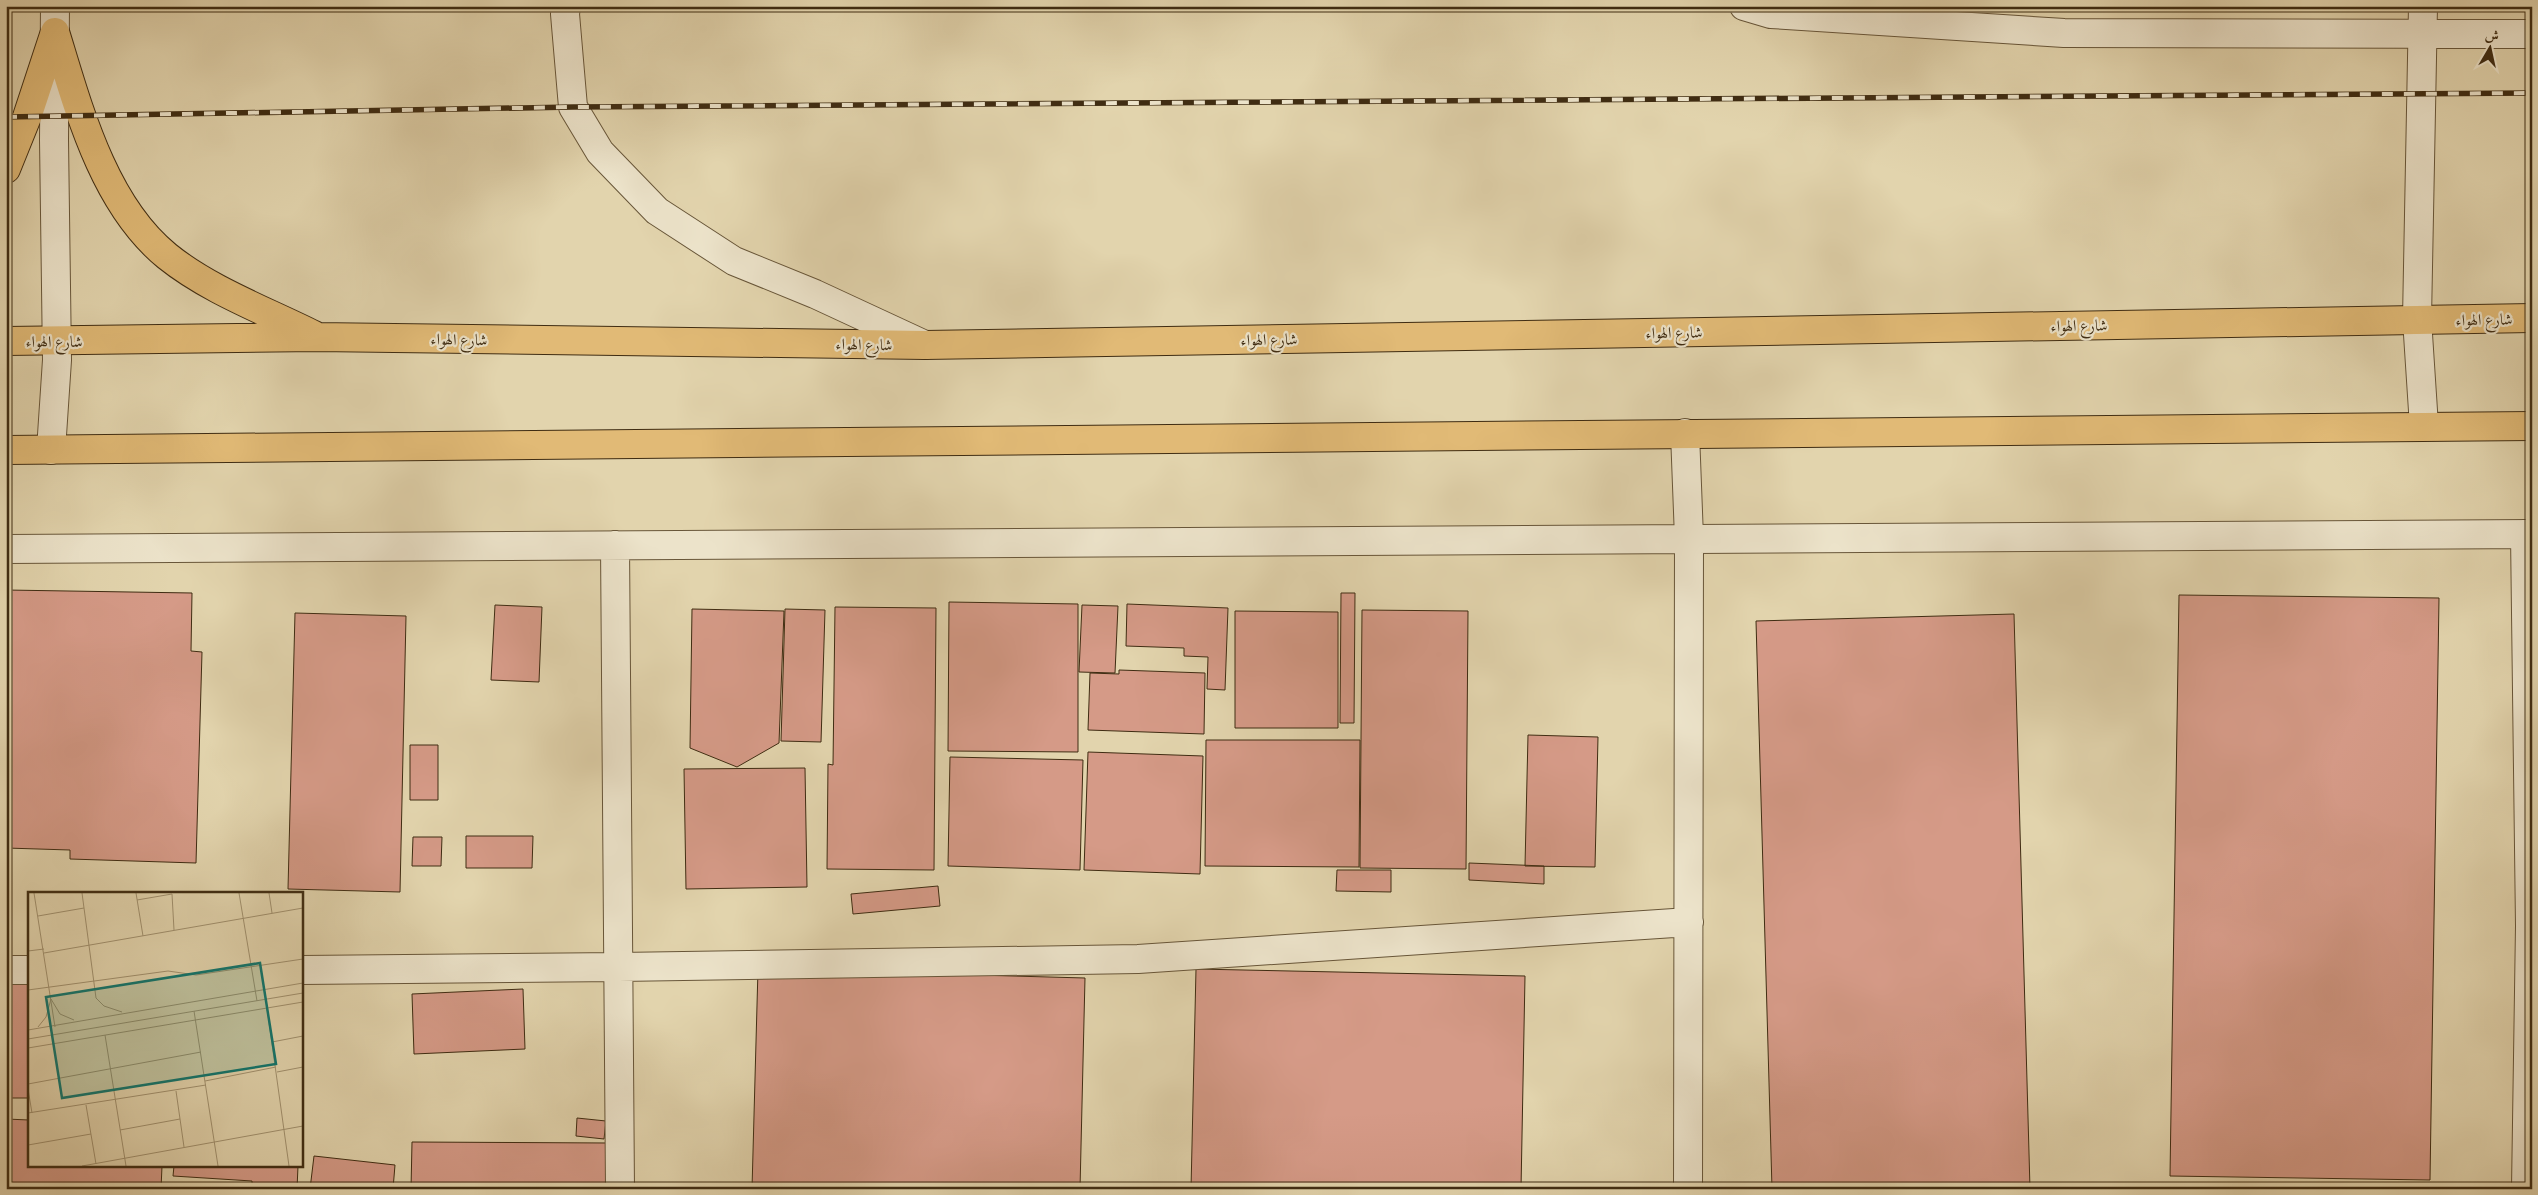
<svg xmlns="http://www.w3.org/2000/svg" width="2538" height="1195" font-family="'Libre Bodoni',Amiri,serif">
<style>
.building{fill:#d59a87;stroke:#3f2c12}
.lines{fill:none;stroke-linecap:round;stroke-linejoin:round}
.minor-casing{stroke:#685639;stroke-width:30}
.tertiary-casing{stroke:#685639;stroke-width:30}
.trunk-casing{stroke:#3f2c12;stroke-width:30}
.minor{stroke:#ece3ca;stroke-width:28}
.tertiary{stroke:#ece3ca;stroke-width:28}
.trunk{stroke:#e1ba76;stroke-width:28}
.rail-casing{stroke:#3f2c12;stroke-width:5.5}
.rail{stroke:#ece3ca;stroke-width:4;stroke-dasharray:11;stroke-linecap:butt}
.labels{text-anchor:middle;stroke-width:4.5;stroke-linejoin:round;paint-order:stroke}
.street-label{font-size:16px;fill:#3f2c12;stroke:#ece3ca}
.inset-road{fill:none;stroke:#a1916f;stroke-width:1}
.view{fill:#0f766e;fill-opacity:0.15;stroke:#0f766e;stroke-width:2.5}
.inset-edge{fill:none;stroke:#3f2c12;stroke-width:2.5}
</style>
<rect width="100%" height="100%" fill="#e2d4ad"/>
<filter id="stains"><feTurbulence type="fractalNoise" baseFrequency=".004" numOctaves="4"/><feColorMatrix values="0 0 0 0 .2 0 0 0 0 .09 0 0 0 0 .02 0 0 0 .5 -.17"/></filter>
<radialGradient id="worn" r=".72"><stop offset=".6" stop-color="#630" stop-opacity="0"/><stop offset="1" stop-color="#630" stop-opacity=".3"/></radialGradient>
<!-- building -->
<path class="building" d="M6,590l186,3 -1,58 11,1 -6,211 -126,-4v-9l-64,-2z
M1341,593h14l-1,130h-14z
M2179,595l260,3 -9,582 -260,-4z
M949,602l129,2v148l-130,-1z
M1127,604l101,4 -3,82 -18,-1 1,-32 -24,-1v-8l-58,-2z
M495,605l47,2 -3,75 -48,-2z
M1082,605l36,1 -3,67 -36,-1z
M835,607l101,1 -2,262 -107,-1 1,-105 5,1z
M692,609l92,2 -5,132 -42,24 -47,-19z
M785,609l40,1 -4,132 -40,-1z
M1362,610l106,1 -2,258 -106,-1z
M1235,611l103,1v116h-103z
M295,613l111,3 -6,276 -112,-3z
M2014,614l16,575h-258l-16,-568z
M1119,670l86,3 -1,61 -116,-4 2,-57 29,1z
M1528,735l70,2 -3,130 -70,-1z
M1206,740h154l-1,127 -154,-1z
M410,745h28v55h-28z
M1088,752l115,4 -3,118 -116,-4z
M950,757l133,3 -3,110 -132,-4z
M805,768l2,119 -121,2 -2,-120z
M466,836h67l-1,32h-66z
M413,837h29l-1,29h-29z
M1469,863l75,3v18l-75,-4z
M1337,870h54v22l-55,-1z
M938,886l2,20 -87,8 -2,-20z
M758,969l327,9 -5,211h-328z
M1196,969l329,7 -4,213h-330z
M29,979v119h-23v-115z
M523,989l2,60 -111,5 -2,-60z
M577,1118l29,3 -2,18 -28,-3z
M6,1119l23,1v46h133l-1,23h-155z
M412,1142l198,1v46h-199z
M314,1156l81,9 -2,24h-83z
M174,1166h124l-1,23h-45v-8l-79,-5z"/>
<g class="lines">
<!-- minor casing -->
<g class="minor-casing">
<path id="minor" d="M566,6l-1,8 8,93 27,45 57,59 77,50 81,33 110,51
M1744,6l27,8 293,19 468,1
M2423,6l-6,313 7,107
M1685,433l4,105 -1,651
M2525,534l5,392 -4,263
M615,545l5,644
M6,549l2526,-15
M6,970h23
M301,970l318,-3 519,-8 551,-37"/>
</g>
<!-- tertiary casing -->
<g class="tertiary-casing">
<path id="tertiary" d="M51,450l6,-90 -3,-220 1,-134"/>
</g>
<!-- trunk casing -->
<g class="trunk-casing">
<path id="trunk" d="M55,32c23,75 48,172 112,224 42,34 99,55 147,79
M6,169l21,-52 28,-85
M6,341l311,-4 608,8 1607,-27
M6,450l2526,-24"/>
</g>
<!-- minor -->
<use href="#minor" class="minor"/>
<!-- tertiary -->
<use href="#tertiary" class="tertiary"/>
<!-- trunk -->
<use href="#trunk" class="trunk"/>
<!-- rail casing -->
<g class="rail-casing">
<path id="rail" d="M6,117l567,-10 1959,-14"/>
</g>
<!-- rail -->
<use href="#rail" class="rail"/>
</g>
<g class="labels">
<!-- street labels -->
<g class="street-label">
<text transform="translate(2484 319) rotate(-1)" y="6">شارع الهواء</text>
<text transform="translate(2079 325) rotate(-1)" y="6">شارع الهواء</text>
<text transform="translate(1674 332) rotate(-1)" y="6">شارع الهواء</text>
<text transform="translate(459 339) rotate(1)" y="6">شارع الهواء</text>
<text transform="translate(1269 339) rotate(-1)" y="6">شارع الهواء</text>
<text x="54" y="347">شارع الهواء</text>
<text transform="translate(864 344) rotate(1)" y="6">شارع الهواء</text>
</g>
</g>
<!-- overview -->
<g transform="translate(28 892)">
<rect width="275" height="275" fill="#e2d4ad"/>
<path class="inset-road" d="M6,1l21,134M54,1l14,105 8,8 18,6M108,1l7,43M211,1l18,108M241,1l3,20M144,2l2,36M109,8l35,-6M10,24l46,-8M0,59l16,-2M16,61l259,-45M0,98l140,-19 28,4 107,-16M23,107l9,15 14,6M239,116l22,158M166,119l24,155M10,135l8,-10 5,-18M0,138l275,-47M77,143l21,131M0,147l275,-46M244,150l31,-6M0,156l275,-46M249,180l26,-5M177,189l71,-14M0,192l173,-32M0,197l4,24M148,199l8,56M58,213l10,59M0,221l178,-28M92,238l60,-11M0,253l63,-11M54,274l221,-40"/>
<path class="view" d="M232,71l16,101 -214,34 -16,-101z"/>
<rect width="275" height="275" class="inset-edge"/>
</g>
<!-- margin -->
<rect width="2538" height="1195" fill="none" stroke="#e2d4ad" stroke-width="25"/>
<rect x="8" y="8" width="2523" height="1180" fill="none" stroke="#3f2c12" stroke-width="2.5"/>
<rect x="12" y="12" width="2513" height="1170" fill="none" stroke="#3f2c12"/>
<!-- north arrow -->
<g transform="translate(2490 48) rotate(9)" stroke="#ece3ca" stroke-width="4" paint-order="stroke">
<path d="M0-4L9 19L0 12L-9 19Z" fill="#3f2c12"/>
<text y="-8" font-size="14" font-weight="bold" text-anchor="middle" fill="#3f2c12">ش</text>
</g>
<rect width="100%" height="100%" filter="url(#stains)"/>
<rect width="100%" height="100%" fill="url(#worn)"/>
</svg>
